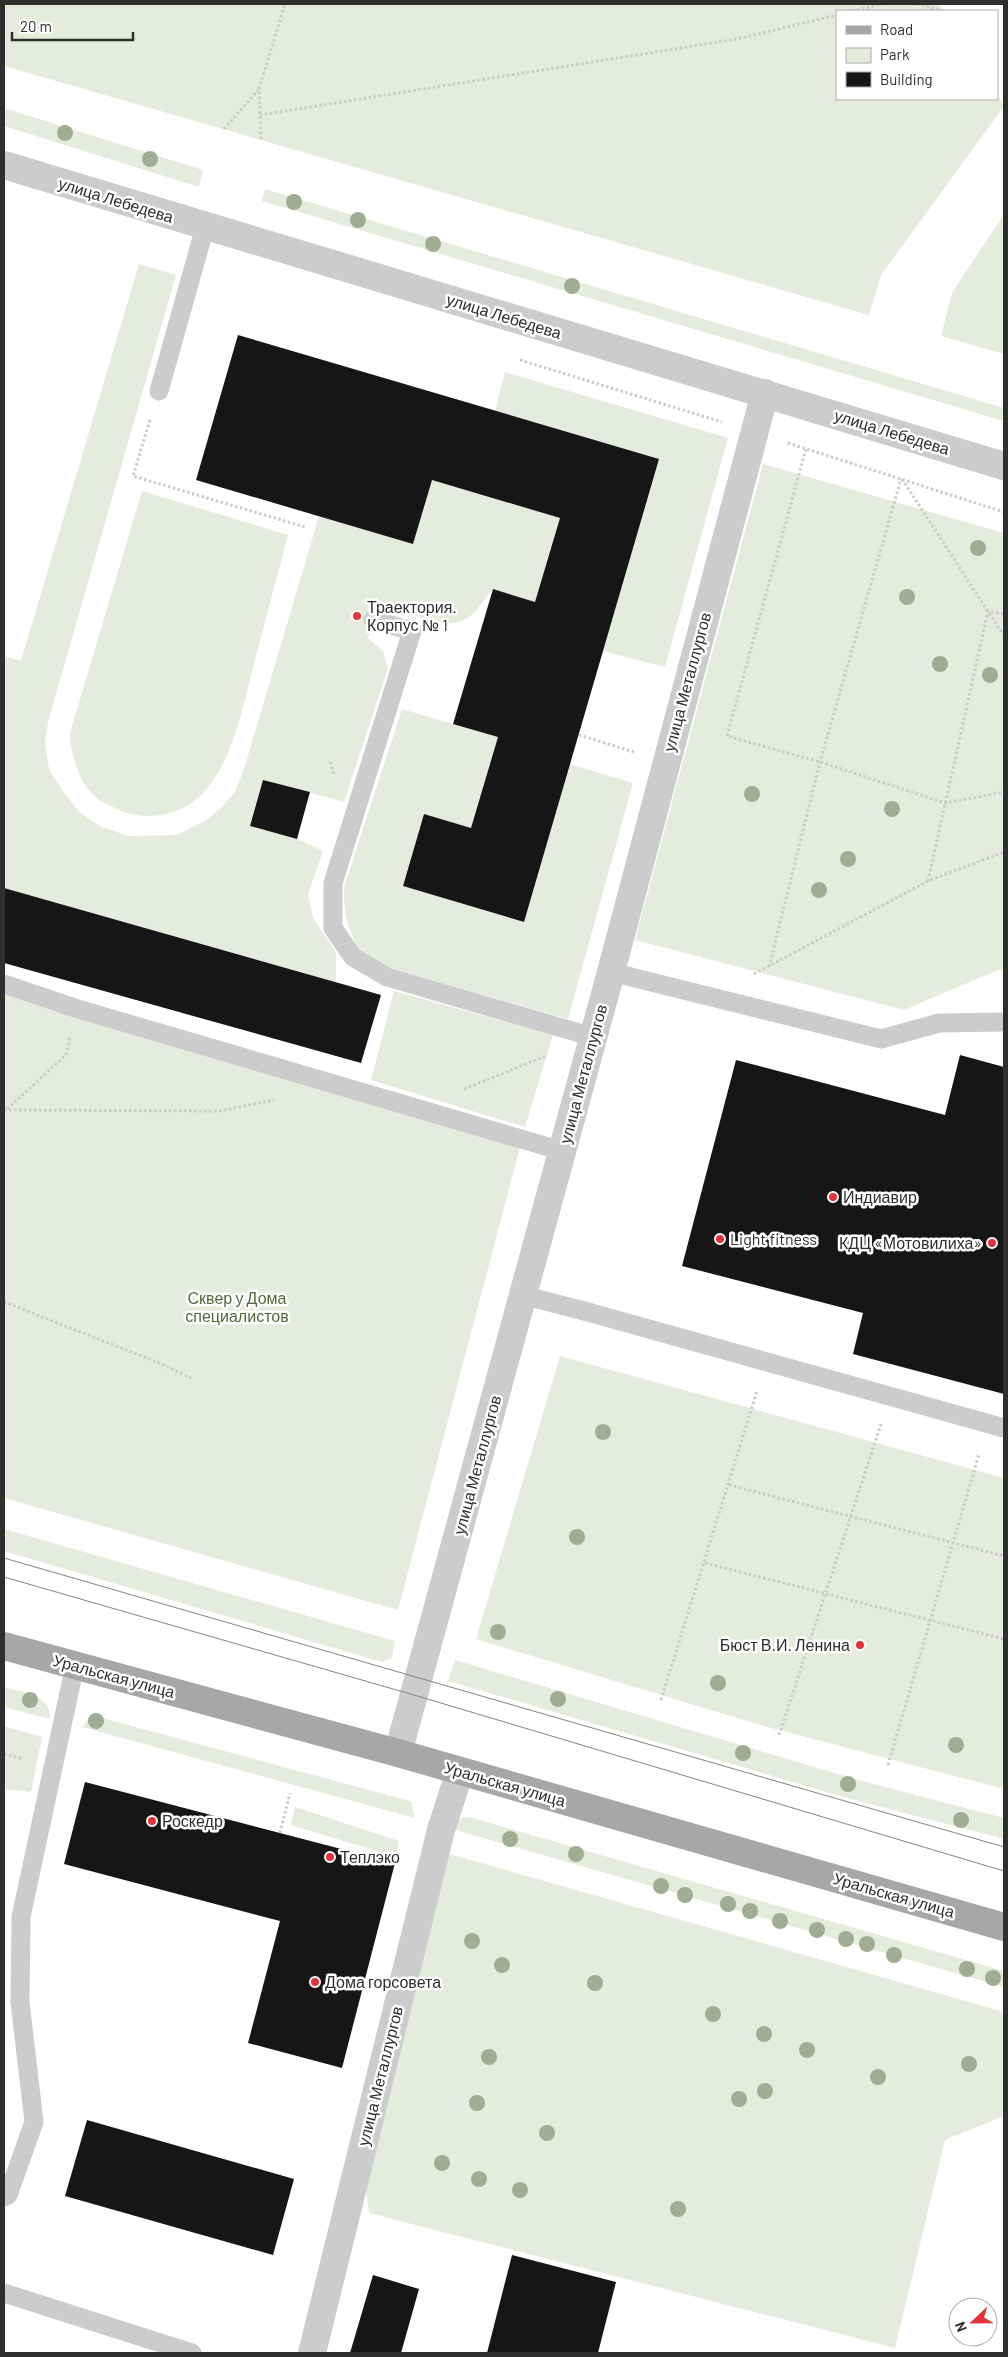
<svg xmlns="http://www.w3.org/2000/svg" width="1008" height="2357" font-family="Barlow,sans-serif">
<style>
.green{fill:#e5ecdd}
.building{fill:#161616}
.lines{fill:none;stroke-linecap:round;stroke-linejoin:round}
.path{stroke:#ccc;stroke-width:3;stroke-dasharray:2.5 2.5;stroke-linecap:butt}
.service{stroke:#ccc;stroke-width:19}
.minor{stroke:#ccc;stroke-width:28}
.tertiary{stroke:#ccc;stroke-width:28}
.primary{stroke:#a7a7a7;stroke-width:28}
.tram{stroke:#848484;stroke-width:1}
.tree{fill:#9fad94}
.poi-dot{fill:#e4323c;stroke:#fff;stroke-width:2}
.labels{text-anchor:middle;stroke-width:5;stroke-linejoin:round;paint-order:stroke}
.street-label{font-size:16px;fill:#2f2f2f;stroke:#fff}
.poi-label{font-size:16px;fill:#2f2f2f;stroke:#fff;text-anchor:start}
.park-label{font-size:16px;fill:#516a3c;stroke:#fff}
</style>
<rect width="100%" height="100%" fill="#fff"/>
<!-- green -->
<path class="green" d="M4,4h935l4,7h-106v88h160v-5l7,12 -123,169 -12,40 -865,-249z
M4,108l199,62 -4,17 -195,-61z
M265,189l739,219v13l-742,-220z
M1004,214v140l-63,-18 11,-43z
M139,264l37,11 -128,447 -3,22 4,25 13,21 18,23 20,13 28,10 49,-1 30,-15 16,-14 12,-14 9,-23 75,-253 113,-36 128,38 -25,84 -42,-13c-8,9 -16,23 -26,29 -23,16 -66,-9 -88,-17l-11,37 15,13 5,18 -44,133 -81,-22 -13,46 47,13 26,12 -15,43 5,24 23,34v30l-332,-94v-232l17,5z
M505,372l223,66 -63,229 -62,-16 56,-192 -164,-48z
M763,464l241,69v437h-6l-94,40 -269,-70z
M142,491l146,44c-11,40 -21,81 -32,121 -15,55 -27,148 -95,159 -16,3 -33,0 -48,-8 -5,-3 -12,-5 -16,-9 -19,-15 -26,-43 -27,-65z
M402,709l96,28 -27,91 -47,-14 -21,72 121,36 46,-158 63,19 -65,236 -203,-58c-15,-28 -22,-43 -21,-74z
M394,991l159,44 -28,92 -154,-47z
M4,993l516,154 -122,463 -394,-112z
M560,1356l444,122v311l-240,-63 -288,-87z
M4,1529l391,112 -3,17 -10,4 -378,-111z
M455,1660l403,120 146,38v21l-150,-39 -406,-119z
M4,1687c19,6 47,7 46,32l-46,-12z
M91,1715l315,85 5,2 4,16 -333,-91z
M4,1726l38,11 -11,55 -27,-3z
M295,1807l104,34 -3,16 -105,-32z
M469,1817l535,154v16l-552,-158 9,-11z
M446,1853l558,159v104l-59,24 -50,208 -526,-135 -5,-36z"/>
<!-- building -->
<path class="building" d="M238,335l421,124 -135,463 -121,-36 21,-72 47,14 27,-91 -45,-13 40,-135 42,13 25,-84 -128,-38 -19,64 -217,-64z
M263,780l47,12 -13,47 -47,-13z
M4,888l377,107 -20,68 -357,-100z
M960,1055l44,12v327l-151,-40 10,-41 -181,-47 54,-206 209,55z
M85,1782l310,81 -53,205 -94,-25 32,-122 -216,-57z
M87,2120l207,59 -21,76 -208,-59z
M512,2255l104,27 -18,71h-111z
M373,2275l46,14 -18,64h-51z"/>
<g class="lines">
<!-- path -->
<path class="path" d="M917,4l27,7
M852,11l31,-7
M260,115l477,-76 100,-24
M224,129l35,-40
M261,139l-2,-50 26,-85
M520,360l202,62
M150,420l-17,56 172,51
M788,443l216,69
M806,449l-79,287 93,26 125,41 59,-11
M902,479l102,157
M579,735l55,17
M330,762l4,12
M928,881l60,-270 16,3
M769,967l51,-205 81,-283
M754,974l174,-93 76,-29
M464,1089l82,-33
M7,1109l59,-54 4,-18
M4,1110l216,1 54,-11
M4,1302l153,60 34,16
M729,1485l275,71
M705,1563l299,76
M661,1700l96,-309
M779,1735l102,-311
M4,1754l19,5
M888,1765l91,-311
M280,1833l10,-40"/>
<!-- service -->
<path class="service" d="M159,391l46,-164
M373,620l39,11 -79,252v45l20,29 34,20 206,60
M611,972l270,67 58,-16 65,-1
M4,984l74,25 484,142
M522,1295l66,17 416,116
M4,2197l4,-2 26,-73 -14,-120 1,-85 54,-252
M4,2293l188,60"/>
<!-- minor -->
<path class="minor" d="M398,1753l213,-781 154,-579
M312,2353l129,-523 19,-59"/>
<!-- tertiary -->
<path class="tertiary" d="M4,165l1000,301"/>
<!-- primary -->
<path class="primary" d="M4,1646l394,107 606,174"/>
<!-- tram -->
<path class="tram" d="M4,1558l1000,289
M4,1577l410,118 590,176"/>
</g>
<!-- trees -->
<g class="tree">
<circle cx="65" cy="133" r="8"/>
<circle cx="150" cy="159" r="8"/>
<circle cx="294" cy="202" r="8"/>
<circle cx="358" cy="220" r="8"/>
<circle cx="433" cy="244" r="8"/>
<circle cx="572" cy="286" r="8"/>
<circle cx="978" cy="548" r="8"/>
<circle cx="907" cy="597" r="8"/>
<circle cx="940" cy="664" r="8"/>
<circle cx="990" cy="675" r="8"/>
<circle cx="752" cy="794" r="8"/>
<circle cx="892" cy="809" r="8"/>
<circle cx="848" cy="859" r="8"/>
<circle cx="819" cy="890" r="8"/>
<circle cx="603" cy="1432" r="8"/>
<circle cx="577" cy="1537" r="8"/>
<circle cx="498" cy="1632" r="8"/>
<circle cx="718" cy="1683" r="8"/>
<circle cx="558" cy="1699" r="8"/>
<circle cx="30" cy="1700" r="8"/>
<circle cx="96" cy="1721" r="8"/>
<circle cx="956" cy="1745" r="8"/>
<circle cx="743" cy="1753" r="8"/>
<circle cx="848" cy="1784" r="8"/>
<circle cx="961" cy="1820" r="8"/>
<circle cx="510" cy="1839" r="8"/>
<circle cx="576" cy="1854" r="8"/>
<circle cx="661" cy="1886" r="8"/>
<circle cx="685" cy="1895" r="8"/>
<circle cx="728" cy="1904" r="8"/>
<circle cx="750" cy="1911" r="8"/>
<circle cx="780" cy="1921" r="8"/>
<circle cx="817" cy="1930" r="8"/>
<circle cx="846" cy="1939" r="8"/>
<circle cx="472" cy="1941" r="8"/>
<circle cx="867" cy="1944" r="8"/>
<circle cx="894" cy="1955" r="8"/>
<circle cx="502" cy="1965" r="8"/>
<circle cx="967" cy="1969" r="8"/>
<circle cx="993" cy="1978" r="8"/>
<circle cx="595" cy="1983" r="8"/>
<circle cx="713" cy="2014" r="8"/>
<circle cx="764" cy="2034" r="8"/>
<circle cx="807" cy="2050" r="8"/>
<circle cx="489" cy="2057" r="8"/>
<circle cx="969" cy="2064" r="8"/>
<circle cx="878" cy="2077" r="8"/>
<circle cx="765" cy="2091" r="8"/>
<circle cx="739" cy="2099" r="8"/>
<circle cx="477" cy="2103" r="8"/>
<circle cx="547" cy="2133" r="8"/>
<circle cx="442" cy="2163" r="8"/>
<circle cx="479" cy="2179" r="8"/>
<circle cx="520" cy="2190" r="8"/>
<circle cx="678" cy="2209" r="8"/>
</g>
<!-- markers -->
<g class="poi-dot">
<circle cx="357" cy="616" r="5"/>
<circle cx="833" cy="1197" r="5"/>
<circle cx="720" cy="1239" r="5"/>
<circle cx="992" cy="1243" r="5"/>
<circle cx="860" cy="1645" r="5"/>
<circle cx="152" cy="1821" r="5"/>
<circle cx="330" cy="1857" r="5"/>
<circle cx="315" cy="1982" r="5"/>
</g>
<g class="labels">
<!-- street labels -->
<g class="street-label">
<text transform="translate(116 200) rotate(17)" y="6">улица Лебедева</text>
<text transform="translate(504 316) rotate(17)" y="6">улица Лебедева</text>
<text transform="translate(892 432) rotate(17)" y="6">улица Лебедева</text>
<text transform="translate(687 682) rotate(-75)" y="6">улица Металлургов</text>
<text transform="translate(583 1074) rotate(-75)" y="6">улица Металлургов</text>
<text transform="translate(477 1465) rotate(-75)" y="6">улица Металлургов</text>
<text transform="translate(114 1676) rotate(15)" y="6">Уральская улица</text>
<text transform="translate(505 1784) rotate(16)" y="6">Уральская улица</text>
<text transform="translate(894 1895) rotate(16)" y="6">Уральская улица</text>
<text transform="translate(380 2076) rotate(-76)" y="6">улица Металлургов</text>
</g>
<!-- poi labels -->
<g class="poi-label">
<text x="367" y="613">Траектория.<tspan x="367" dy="18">Корпус № 1</tspan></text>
<text x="843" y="1203">Индиавир</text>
<text x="730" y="1245">Light fitness</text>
<text x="982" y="1249" text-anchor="end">КДЦ «Мотовилиха»</text>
<text x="850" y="1651" text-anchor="end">Бюст В.И. Ленина</text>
<text x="162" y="1827">Роскедр</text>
<text x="340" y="1863">Теплэко</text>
<text x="325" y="1988">Дома горсовета</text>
</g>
<!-- park labels -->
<g class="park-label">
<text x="237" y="1304">Сквер у Дома<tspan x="237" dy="18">специалистов</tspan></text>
</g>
</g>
<!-- border -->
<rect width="1008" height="2357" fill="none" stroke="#2f2f2f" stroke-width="10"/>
<!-- legend -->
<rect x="836" y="10" width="162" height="90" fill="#ffffff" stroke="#acacac"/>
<rect x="846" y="26" width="25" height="8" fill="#a7a7a7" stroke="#acacac"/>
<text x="880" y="35" font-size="15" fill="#2f2f2f">Road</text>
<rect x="846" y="48" width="25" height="15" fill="#e5ecdd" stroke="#acacac"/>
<text x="880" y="60" font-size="15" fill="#2f2f2f">Park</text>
<rect x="846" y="72" width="25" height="15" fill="#161616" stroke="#acacac"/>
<text x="880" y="85" font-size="15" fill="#2f2f2f">Building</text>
<!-- north arrow -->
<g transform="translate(973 2322) rotate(248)"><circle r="24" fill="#ffffff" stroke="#acacac"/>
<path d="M0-4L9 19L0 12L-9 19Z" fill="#e4323c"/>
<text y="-8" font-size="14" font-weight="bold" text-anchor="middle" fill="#2f2f2f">N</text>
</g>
<!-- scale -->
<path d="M12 32v8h121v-8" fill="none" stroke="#2f2f2f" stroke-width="2.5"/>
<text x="20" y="32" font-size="15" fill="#2f2f2f" stroke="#ffffff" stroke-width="4" paint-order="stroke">20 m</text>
</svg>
